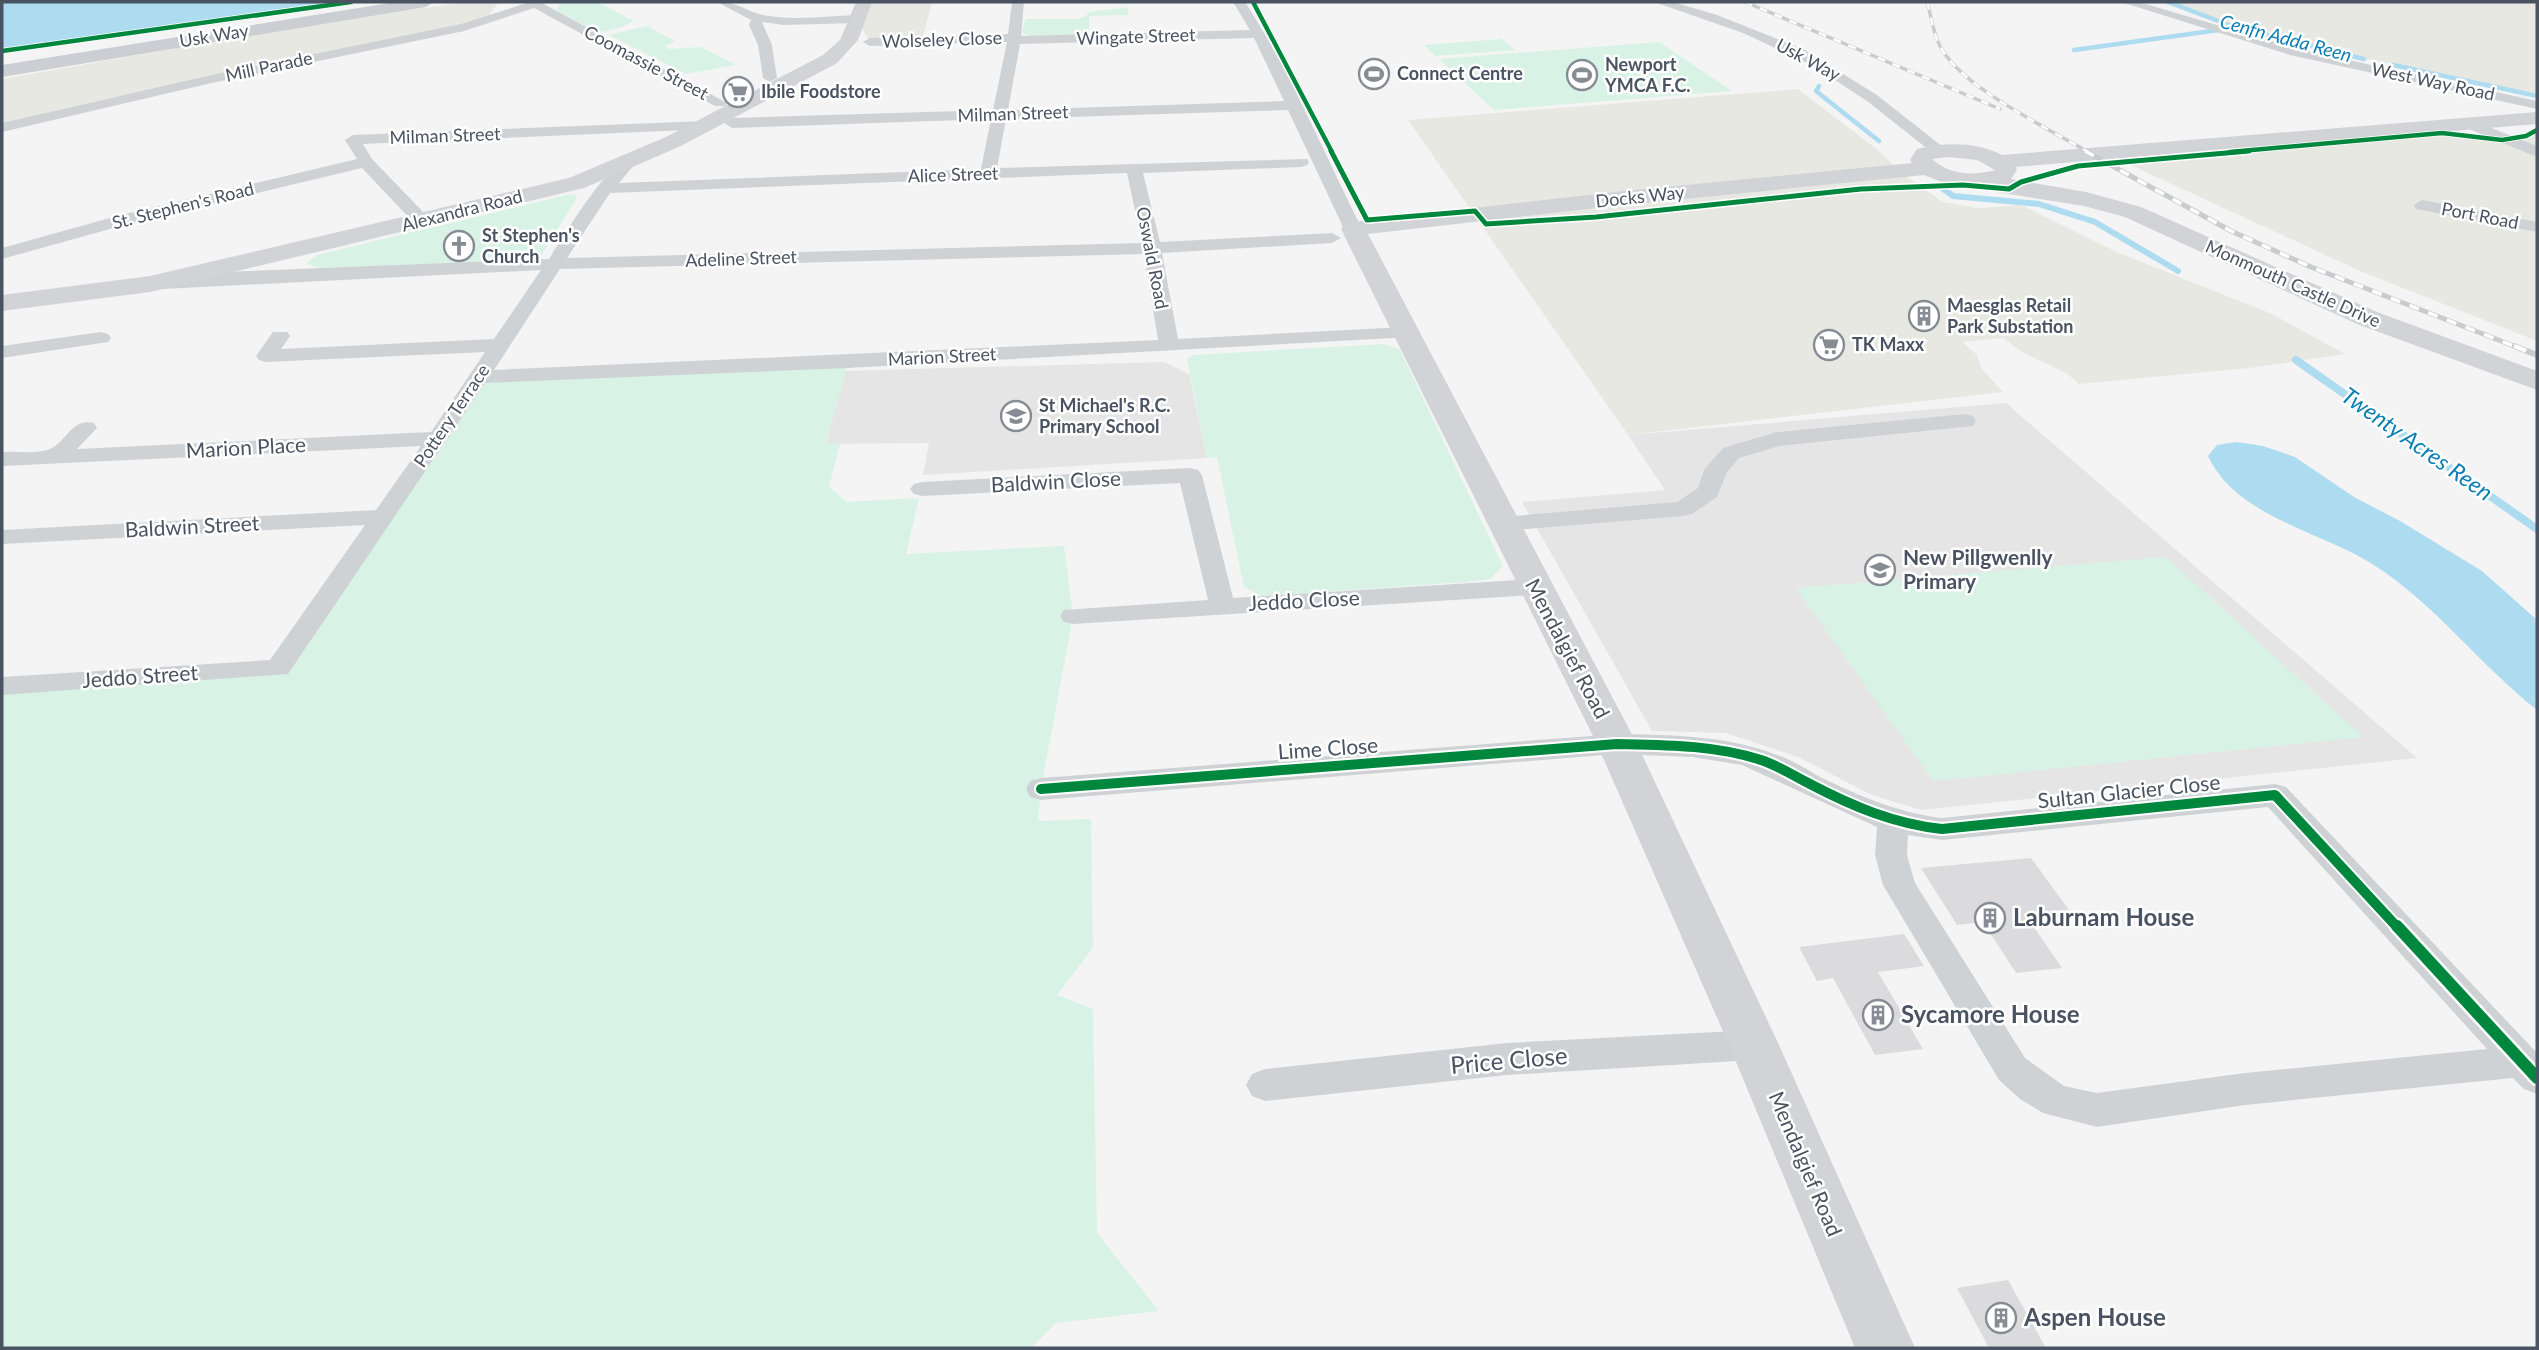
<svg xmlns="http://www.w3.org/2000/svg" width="2539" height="1350" font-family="Lato,sans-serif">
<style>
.commercial{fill:#e8e8e3}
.education{fill:#e6e5e6}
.green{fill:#d8f3e6}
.water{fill:#addbf0}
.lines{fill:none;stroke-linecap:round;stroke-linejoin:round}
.stream-far2{stroke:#addbf0;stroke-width:4.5}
.stream-far1{stroke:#addbf0;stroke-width:6}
.stream{stroke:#addbf0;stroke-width:8}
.building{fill:#dbdbdd}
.street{fill:#cfd2d5;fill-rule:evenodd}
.secondary{fill:#d1d3d6;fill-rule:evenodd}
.primary{fill:#cbced2;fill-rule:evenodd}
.rail-far2-casing{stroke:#cacbce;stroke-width:3.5}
.rail-far1-casing{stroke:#cacbce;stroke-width:5}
.rail-casing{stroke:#cacbce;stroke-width:6}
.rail-far2{stroke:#fff;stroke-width:2.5;stroke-dasharray:8;stroke-linecap:butt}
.rail-far1{stroke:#fff;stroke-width:3.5;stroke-dasharray:10;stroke-linecap:butt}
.rail{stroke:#fff;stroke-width:4.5;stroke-dasharray:13;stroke-linecap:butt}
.cycleway-far3-casing{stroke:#fff;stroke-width:6}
.cycleway-far2-casing{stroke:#fff;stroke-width:8}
.cycleway-far1-casing{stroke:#fff;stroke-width:14}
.cycleway-casing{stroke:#fff;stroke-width:17}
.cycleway-far3{stroke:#00873e;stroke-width:4.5}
.cycleway-far2{stroke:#00873e;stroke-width:5}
.cycleway-far1{stroke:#00873e;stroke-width:10}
.cycleway{stroke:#00873e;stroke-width:12}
.labels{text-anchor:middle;stroke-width:5;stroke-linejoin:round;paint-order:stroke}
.far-street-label{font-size:18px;fill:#4a5361;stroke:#fff}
.far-poi-label{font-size:18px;font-weight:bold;fill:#4a5361;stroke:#fff;text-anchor:start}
.far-water-label{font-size:19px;font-style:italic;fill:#097eb5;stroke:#fff}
.street-label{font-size:21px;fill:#4a5361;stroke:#fff}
.poi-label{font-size:21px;font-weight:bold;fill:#4a5361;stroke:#fff;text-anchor:start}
.water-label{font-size:23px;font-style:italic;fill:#097eb5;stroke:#fff}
.near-poi-label{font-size:24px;font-weight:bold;fill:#4a5361;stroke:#fff;text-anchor:start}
.near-street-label{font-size:24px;fill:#4a5361;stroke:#fff}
</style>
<rect width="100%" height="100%" fill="#f4f4f4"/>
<!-- commercial -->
<path class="commercial" d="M465,2h34l-10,12 5,2 -13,5 -479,104v-46l311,-55z
M864,2h68l-10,39 -52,1 -14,-23z
M2168,2h369v94l-249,-54 -54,-15z
M1798,89l81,62 21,21 43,30 35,6 43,-3 98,48 151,60 75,41 -95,14 -171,16 -13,-11 -44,-21 -19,-14 -40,4 13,12 6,15 21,23 -375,43 -220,-315z
M2537,130v211l-177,-70 -234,-108 111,-10 33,-6 172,-14 50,8 31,-2z"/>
<!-- education -->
<path class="education" d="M1164,362l25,12 18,84 -284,17 6,-32 -103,1 19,-73z
M2006,403l411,355 -496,52 -49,-15 -74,-38 -72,-24 -74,-2 -130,-229 143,-12 -37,-55z"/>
<!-- green -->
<path class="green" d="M561,2h36l37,19 -12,6 -24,6 -42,-23z
M1128,7v8l-39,1v19l-60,1 -8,-4 5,-13h51l9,-3 3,-4z
M647,26l28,15 -10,5 4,3 32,-2 35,18 -50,9 -77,-39z
M1502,39l13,11 -80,6 -11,-11z
M1659,42l73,49 -238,19 -55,-51z
M571,194l5,1 1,3 -37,59 -14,5 -207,6 -13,-5 11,-8z
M1384,344l16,6 103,216 -13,13 -24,3 -205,14 -17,-9 -27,-130 -10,1 -20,-99 6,-4z
M848,362l-22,81 14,1 -11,43 18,15 72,-4 -13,56 158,-8 9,70 -32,173 -3,32 53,-2 2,129 -36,47 36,14 4,224 62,78 -103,12 -25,25h-1029v-662l276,-18 201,-291z
M2166,557l197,180 -430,44 -137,-193z"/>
<!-- water -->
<path class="water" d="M2,2h340l-340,47z
M2237,442l26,4 32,11 59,40 46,24 82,50 55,49v90c-57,-45 -101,-105 -163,-145 -53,-34 -138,-48 -166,-109l9,-11z"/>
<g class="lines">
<!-- stream-far2 -->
<path class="stream-far2" d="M2168,2l66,25 130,32
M2074,50l152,-21
M2393,65l144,31
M1819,86l-3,5 63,50"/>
<!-- stream-far1 -->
<path class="stream-far1" d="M1942,188l11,8 86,8 56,18 83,49"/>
<!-- stream -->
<path class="stream" d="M2296,360l241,169"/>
</g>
<!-- building -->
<path class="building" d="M2031,858l38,52 -44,4 37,54 -46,5 -33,-51 -26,3 -36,-57z
M1904,934l20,32 -46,6 45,77 -48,6 -42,-77 -16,3 -18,-34z
M2008,1280l38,68h-57l-32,-60z"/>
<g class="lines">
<!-- street -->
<path class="street" d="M530,2h10l187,101 -2,3h-10l-181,-98 -70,23 -248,51 -214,50v-9l214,-49 245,-50z
M717,2c20,-1 28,9 46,13 30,6 63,1 93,0l6,4 -6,4 -72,2 -22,-3 10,23 5,33 -7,4 -7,-4 -5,-33 -9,-20 2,-5z
M1012,2h12l-3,34 229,-6 -17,-28h12c46,71 79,151 117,227l-3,4h-12l-3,-4 -56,-119 -282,9 -9,49 310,-9 2,3 -2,3 -6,2 -158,6 17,69 172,-9 9,5 -9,5 -170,10 16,86 226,-12 7,2 3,4 -3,4 -563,31 -363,15 -197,291 -286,21v-18l268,-17 95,-135 -363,19v-14l374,-20 45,-64 -419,20v-14c14,-1 32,2 45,-2 19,-5 23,-33 47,-27l3,5 -20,21 354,-17 54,-80 -219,10 -7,-2 -3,-4 17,-24h14l3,4 -9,13 213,-10 47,-69 -378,19 -9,-6 2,-4 67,-7 326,-13c13,-20 57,-94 77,-99l8,5 -15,18 362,-14 10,-50 -259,9 -8,-5 8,-5 261,-8 14,-68 -137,4 -7,-4 7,-4 138,-4zM1254,38l30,63 -276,9 12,-66zM1127,173l15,70 -575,15 43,-65zM1144,254l14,86 -664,30 66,-101z
M1654,2h19l44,13 86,34 74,46 71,56 -8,5 -6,-2 -67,-53 -55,-36 -69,-32z
M2121,2h18l159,47 239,52v8l-247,-54z
M2469,119l68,27v11l-73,-30 -3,-3z
M705,121l5,2 3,3 -3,3 -347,15 9,15 56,58 3,4 -9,5 -6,-1 -54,-57 -234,56 -126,35v-11l115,-32 240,-57 -12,-19 8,-5z
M2422,200l115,22v10l-121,-23 -2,-4z
M101,332l7,2 3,4 -3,4 -106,16v-12z
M1965,414l8,2 3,5 -3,5 -194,20 -40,12 -12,14 -10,25 -25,17 -9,2 -181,15 -9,-2 -3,-5 3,-5 9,-2 175,-15 21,-14 6,-18 19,-22 54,-16z
M1190,468l8,2 4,5 31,123 301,-19 9,2 4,6 -4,6 -9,2 -461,29 -9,-2 -4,-6 4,-6 144,-10 -28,-117 -258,13 -8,-2 -4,-5 4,-5 8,-2z
M1617,734c54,1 109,1 160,21 15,5 29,14 43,22 40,19 78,36 122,41l333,-34 11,3 251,266v41l-13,-5 -11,-11 -268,27 -148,22 -54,-14 -23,-14 -21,-19 -116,-195 -8,-30 2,-28 -135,-62 -50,-8 -75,-3 -576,46 -11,-3 -4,-8 4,-8 11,-3zM2268,807l219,242 -242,24 -148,20 -33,-7 -39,-28 -110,-175 -8,-28 1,-20 34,5z
M1754,1030l13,4 5,11 -5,11 -13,4 -247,15 -242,26 -13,-5 -6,-11 6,-11 13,-5 242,-26z"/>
<!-- secondary -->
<path class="secondary" d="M856,2h16l-14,38 -21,23 -156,83 -97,42 -434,104 -148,19v-16l148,-19 419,-98 97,-41 157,-82 17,-15z
M2537,112v12l-522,43 2,3 -6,9 75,13 55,15 236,105 160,59v19l-180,-66 -232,-107 -41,-11 -137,-22 -23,-9 -310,31 -246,28 269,510 142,301 136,303h-60l-126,-303 -132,-301 -256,-515 3,-5 9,-2 261,-30 298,-29 -2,-3 7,-11c29,-7 59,-7 85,6zM1948,157l29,3 18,10c-22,6 -46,5 -63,-11z"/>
<!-- primary -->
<path class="primary" d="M396,2h38l-8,5 -424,70v-12z"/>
<!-- rail-far2 casing -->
<g class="rail-far2-casing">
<path id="rail-far2" d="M1745,2l255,107
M1927,2c4,13 6,30 12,42 19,42 109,84 149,108"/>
</g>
<!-- rail-far1 casing -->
<g class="rail-far1-casing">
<path id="rail-far1" d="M2085,151l146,80 80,36 208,81"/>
</g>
<!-- rail casing -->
<g class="rail-casing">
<path id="rail" d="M2514,346l23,9"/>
</g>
<!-- rail-far2 -->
<use href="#rail-far2" class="rail-far2"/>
<!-- rail-far1 -->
<use href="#rail-far1" class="rail-far1"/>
<!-- rail -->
<use href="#rail" class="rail"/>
<!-- cycleway-far3 casing -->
<g class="cycleway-far3-casing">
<path id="cycleway-far3" d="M1253,2l79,150
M2,51l349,-49
M2230,152l212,-19 60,7 24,-4 11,-6"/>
</g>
<!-- cycleway-far2 casing -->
<g class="cycleway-far2-casing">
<path id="cycleway-far2" d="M1331,151l36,69 108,-9 11,13 110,-7 265,-28 102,-4 46,4 12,-7 57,-16 171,-15"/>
</g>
<!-- cycleway-far1 casing -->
<g class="cycleway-far1-casing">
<path id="cycleway-far1" d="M1041,789l576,-45c49,1 98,1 144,16 18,6 33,16 49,24 42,22 84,40 132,45l333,-34 123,133"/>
</g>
<!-- cycleway casing -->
<g class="cycleway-casing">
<path id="cycleway" d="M2397,926l140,152"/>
</g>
<!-- cycleway-far3 -->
<use href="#cycleway-far3" class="cycleway-far3"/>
<!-- cycleway-far2 -->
<use href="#cycleway-far2" class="cycleway-far2"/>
<!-- cycleway-far1 -->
<use href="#cycleway-far1" class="cycleway-far1"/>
<!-- cycleway -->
<use href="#cycleway" class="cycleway"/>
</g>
<!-- icons -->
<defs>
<g id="stadium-ring" transform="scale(1.575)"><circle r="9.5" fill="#fff" stroke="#868b94" stroke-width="1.5"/><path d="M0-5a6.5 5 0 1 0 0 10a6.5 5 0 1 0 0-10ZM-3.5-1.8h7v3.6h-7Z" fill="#868b94"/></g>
<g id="supermarket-ring" transform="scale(1.575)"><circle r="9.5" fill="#fff" stroke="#868b94" stroke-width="1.5"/><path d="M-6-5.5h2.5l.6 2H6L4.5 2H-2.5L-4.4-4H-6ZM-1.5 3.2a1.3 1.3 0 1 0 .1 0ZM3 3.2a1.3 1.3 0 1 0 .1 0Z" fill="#868b94"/></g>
<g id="church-ring" transform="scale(1.575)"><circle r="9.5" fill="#fff" stroke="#868b94" stroke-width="1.5"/><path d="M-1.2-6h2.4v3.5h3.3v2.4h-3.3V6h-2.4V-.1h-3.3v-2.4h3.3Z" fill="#868b94"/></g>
<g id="building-ring" transform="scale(1.575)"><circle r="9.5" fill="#fff" stroke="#868b94" stroke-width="1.5"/><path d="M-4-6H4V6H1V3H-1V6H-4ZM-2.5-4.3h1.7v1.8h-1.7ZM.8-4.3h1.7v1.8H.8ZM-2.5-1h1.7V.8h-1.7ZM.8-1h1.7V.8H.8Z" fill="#868b94"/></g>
<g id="school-ring" transform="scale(1.575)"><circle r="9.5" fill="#fff" stroke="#868b94" stroke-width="1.5"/><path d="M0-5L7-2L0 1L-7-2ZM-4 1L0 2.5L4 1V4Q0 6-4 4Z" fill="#868b94"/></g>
</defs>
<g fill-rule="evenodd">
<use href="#stadium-ring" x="1374" y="74"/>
<use href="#stadium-ring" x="1582" y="75"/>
<use href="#supermarket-ring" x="738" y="92"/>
<use href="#church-ring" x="459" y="246"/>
<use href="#building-ring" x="1924" y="316"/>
<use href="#supermarket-ring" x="1829" y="345"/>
<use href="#school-ring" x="1016" y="416"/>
<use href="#school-ring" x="1880" y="570"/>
<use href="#building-ring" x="1990" y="918"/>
<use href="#building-ring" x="1878" y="1015"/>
<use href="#building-ring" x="2001" y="1318"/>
</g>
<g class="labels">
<!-- far-street labels -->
<g class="far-street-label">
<text transform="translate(214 36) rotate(-9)" y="6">Usk Way</text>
<text transform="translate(1136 37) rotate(-2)" y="6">Wingate Street</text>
<text transform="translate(942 40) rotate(-2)" y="6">Wolseley Close</text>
<text transform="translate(1808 60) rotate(28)" y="6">Usk Way</text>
<text transform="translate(646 63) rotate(28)" y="6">Coomassie Street</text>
<text transform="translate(269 67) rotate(-12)" y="6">Mill Parade</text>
<text transform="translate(2433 82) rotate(12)" y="6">West Way Road</text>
<text transform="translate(1013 114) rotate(-2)" y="6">Milman Street</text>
<text transform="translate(445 136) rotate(-2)" y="6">Milman Street</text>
<text transform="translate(953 175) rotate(-2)" y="6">Alice Street</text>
<text transform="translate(1640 197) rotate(-6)" y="6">Docks Way</text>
<text transform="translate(183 206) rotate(-14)" y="6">St. Stephen's Road</text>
<text transform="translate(462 211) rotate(-14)" y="6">Alexandra Road</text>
<text transform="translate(2480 216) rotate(11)" y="6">Port Road</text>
<text transform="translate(1152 258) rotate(79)" y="6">Oswald Road</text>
<text transform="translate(741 259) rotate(-2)" y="6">Adeline Street</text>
<text transform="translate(2293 284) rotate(24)" y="6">Monmouth Castle Drive</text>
<text transform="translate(942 357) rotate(-3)" y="6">Marion Street</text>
<text transform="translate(452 416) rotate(-56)" y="6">Pottery Terrace</text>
</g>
<!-- far-poi labels -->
<g class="far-poi-label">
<text x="1605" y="71">Newport<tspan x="1605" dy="21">YMCA F.C.</tspan></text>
<text x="1397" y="80">Connect Centre</text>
<text x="761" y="98">Ibile Foodstore</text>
<text x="482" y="242">St Stephen's<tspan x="482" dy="21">Church</tspan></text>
<text x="1947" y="312">Maesglas Retail<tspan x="1947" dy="21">Park Substation</tspan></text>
<text x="1852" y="351">TK Maxx</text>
<text x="1039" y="412">St Michael's R.C.<tspan x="1039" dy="21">Primary School</tspan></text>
</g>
<!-- far-water labels -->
<g class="far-water-label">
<text transform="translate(2286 38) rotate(15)" y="7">Cenfn Adda Reen</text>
</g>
<!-- street labels -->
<g class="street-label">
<text transform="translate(246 448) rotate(-3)" y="7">Marion Place</text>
<text transform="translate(1056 482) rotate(-3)" y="7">Baldwin Close</text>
<text transform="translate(192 527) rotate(-3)" y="7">Baldwin Street</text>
<text transform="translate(1304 601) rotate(-3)" y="7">Jeddo Close</text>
<text transform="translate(1567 649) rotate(62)" y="7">Mendalgief Road</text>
<text transform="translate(140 677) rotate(-4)" y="7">Jeddo Street</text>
<text transform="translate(1328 749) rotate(-4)" y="7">Lime Close</text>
<text transform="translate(2129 792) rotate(-6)" y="7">Sultan Glacier Close</text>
<text transform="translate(1805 1164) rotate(67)" y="7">Mendalgief Road</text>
</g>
<!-- poi labels -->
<g class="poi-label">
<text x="1903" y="565">New Pillgwenlly<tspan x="1903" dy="24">Primary</tspan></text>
</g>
<!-- water labels -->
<g class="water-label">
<text transform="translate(2417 444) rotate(35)" y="8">Twenty Acres Reen</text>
</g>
<!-- near-poi labels -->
<g class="near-poi-label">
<text x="2013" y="926">Laburnam House</text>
<text x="1901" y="1023">Sycamore House</text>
<text x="2024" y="1326">Aspen House</text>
</g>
<!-- near-street labels -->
<g class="near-street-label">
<text transform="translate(1509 1061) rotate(-5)" y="8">Price Close</text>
</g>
</g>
<!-- border -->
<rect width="2539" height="1350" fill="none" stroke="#4a5361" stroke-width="7"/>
</svg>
